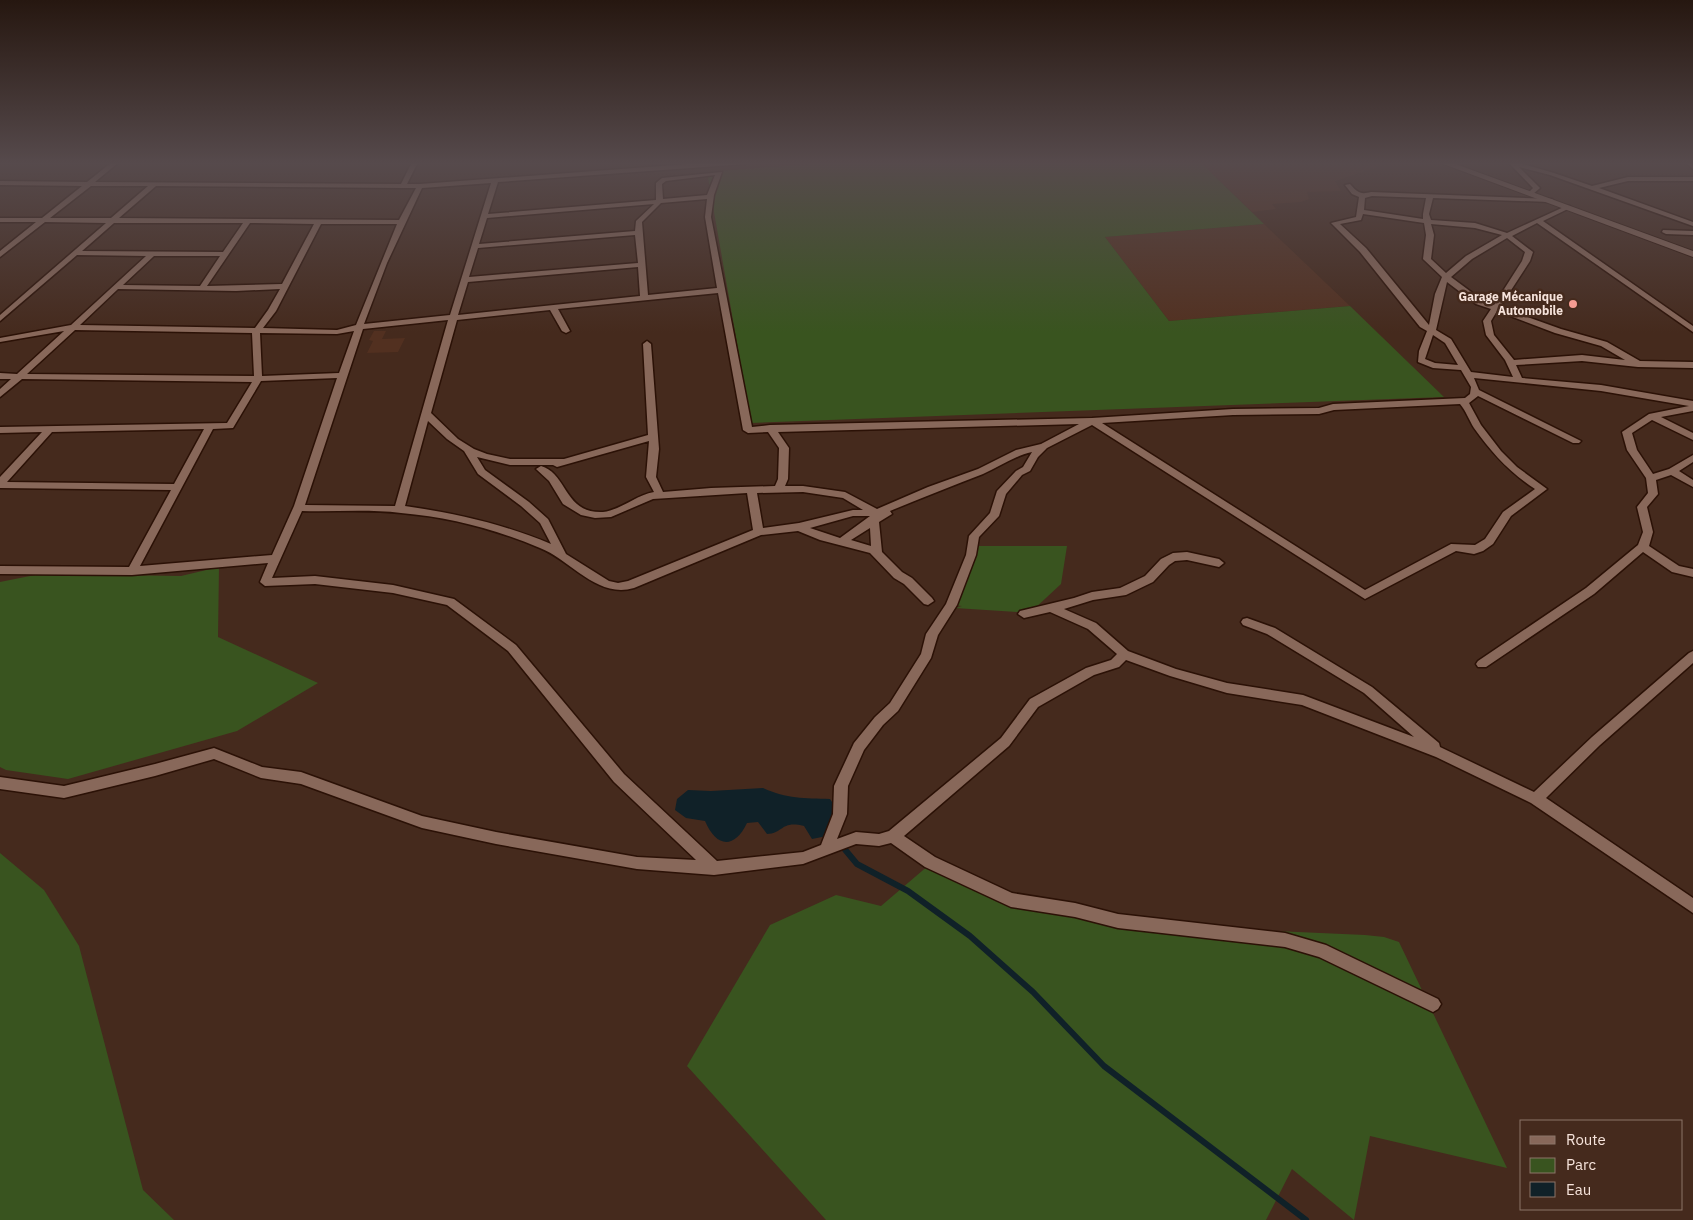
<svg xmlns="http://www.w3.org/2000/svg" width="1693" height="1220" font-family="'IBM Plex Sans',sans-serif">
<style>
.built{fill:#523020}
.green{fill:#39541f}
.water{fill:#102128}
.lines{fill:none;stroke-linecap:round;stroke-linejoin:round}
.stream-far1{stroke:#102128;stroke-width:5}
.stream{stroke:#102128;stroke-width:6}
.minor-casing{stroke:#2b1106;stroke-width:3}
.tertiary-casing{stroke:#2b1106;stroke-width:2}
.minor{fill:#88685a;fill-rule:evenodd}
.tertiary{fill:#88685a;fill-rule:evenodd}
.poi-dot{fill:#f59c92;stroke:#452a1d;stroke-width:2}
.labels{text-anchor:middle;stroke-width:5;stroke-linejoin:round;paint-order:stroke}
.far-poi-label{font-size:12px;font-weight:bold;fill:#f6e3db;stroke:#452a1d;text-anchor:end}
</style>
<rect width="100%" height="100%" fill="#452a1d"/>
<!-- built -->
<path class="built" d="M1200,162h164l13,5 -42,14 6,10 -34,1 2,7 -8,3 -29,2 4,5 -24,3z
M1264,224l86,82 -181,15 -64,-84z
M374,331h12l-4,8 23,-1 -7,14 -31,1 6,-12 -4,-1z"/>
<!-- green -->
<path class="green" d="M836,162h364l64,62 -159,13 64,84 181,-15 94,91 -693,26 -44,-251z
M974,546h93l-6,38 -28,26 -16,2 -62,-4 7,-2 -11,-1z
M219,567l-1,70 100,46 -81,48 -169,48 -62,-9 -6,-3v-185l40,-8 141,2z
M0,853l44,37 35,56 64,244 31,30h-174z
M929,865l42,24 42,14 107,21 245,11 19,2 15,5 108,226 -137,-32 -16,84 -62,-51 -26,51h-440l-139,-154 83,-141 66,-30 45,11z"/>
<!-- water -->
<path class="water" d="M763,788c24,11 41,10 67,11l6,9 -9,28 -15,3 -8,-13c-23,-6 -20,7 -37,8l-9,-12 -11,1c-13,27 -31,24 -42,-2l-19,-3 -11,-8 2,-11 11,-9 23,1z"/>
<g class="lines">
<!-- stream-far1 -->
<path class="stream-far1" d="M841,844l2,3"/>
<!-- stream -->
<path class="stream" d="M842,846l15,18 51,27 62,45 63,56 71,74 202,154"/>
<!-- minor casing -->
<g class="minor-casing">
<path id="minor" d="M112,162h7l-24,20 306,2 11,-22h6l-11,22h13l295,-22h33l-3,2 -247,18 -10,32 168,-14v-17l6,-5 60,-6 -8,23 -3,22 41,210 18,-2 322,-7 141,-9 86,-1 14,-4 132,-6 5,-4 1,-7 -10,-17 -28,-2 -15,-6 1,-11 8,-20 -7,-4 -60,-75 -29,-29 25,-6 3,-20 -7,-3 -7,-9 5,-1c7,8 10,11 21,8l181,7 1,1 -3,2 -117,-4 -4,16 2,6 44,3 32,10 59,-27h4v2l-27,13 150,105v6l-156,-109 -25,13 21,16 -3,9 -30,46 61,22 46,13 33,19 53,1v6l-55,-1 -56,-6 -66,4 6,13 79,7 92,16v10l-32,6 32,16v7l-41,-20 -20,13 5,17 16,24 16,-5 24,-14v7l-14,9 14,9v7l-22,-12 -15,5 2,14 -11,13 6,25 -4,14 30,20 14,3v8l-21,-5 -29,-20 -49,42 -108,73h-8l-2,-3 2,-3 108,-73 52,-43 5,-13 -6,-25 11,-14 -2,-15 -19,-28 -5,-18 27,-18 40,-8 -88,-15 -127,-13 5,12 102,51 -2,2h-6l-95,-47 -9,7 12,22 20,26 16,16 30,22 -36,27 -18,28 -10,7 -9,3 -18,-3 -91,48 -273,-174 -45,23 -9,9 -8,14 -8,4 -16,19 -7,22 -20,21 -3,18 -19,50 -19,30 -7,23 -33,53 -15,14 -19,25 -16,36 -1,28 -10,25 19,-7 23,2 10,-3 112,-93 29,-39 56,-31 25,-8 6,-6 -29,-25 -38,-17 -26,6 -6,-4 2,-3 54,-13 18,-6 28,-4 25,-12 16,-17 12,-6 14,-1 32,7 5,4 -5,4 -32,-7 -12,1 -6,4 -16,17 -27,13 -33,5 -29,9 32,14 32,28 48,18 51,14 76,12 111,42 -50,-44 -97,-59 -24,-9 -2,-3 2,-3 4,-1 28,10 97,59 67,56 1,4 94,45 58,-55 97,-84 4,-2v12l-93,82 -54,53 147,100v15l-162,-110 -95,-46 -134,-52 -75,-12 -57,-17 -44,-16 -7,7 -25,8 -56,32 -29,39 -105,90 31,21 77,36 63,10 43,11 167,19 41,12 112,54 3,5 -3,5 -5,3 -114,-55 -34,-10 -167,-19 -43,-11 -64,-10 -86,-40 -34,-24 -12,3 -23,-2 -53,20 -89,11 -77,-6 -141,-25 -74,-16 -121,-44 -40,-6 -47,-19 -59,17 -91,22 -64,-9v-12l64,9 91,-22 59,-16 48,19 39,5 121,44 74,16 141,25 59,3 -82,-78 -106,-131 -61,-46 -54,-12 -78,-9 -50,2 -5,-4 8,-19 -136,12 -132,-1v-8l129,1 42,-77 -171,-2v-11l42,-45 -42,1v-6l227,-4 25,-41 -230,-3 -22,18v-8l11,-10h-11v-6l17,1 47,-43 -64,11v-4l71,-13 75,-69 -69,-1 -77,66v-6l106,-92 -61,-1 -45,35v-6l36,-29h-36v-4h42l40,-32 -82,-1v-4l87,1zM715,175l-8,20 -44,4 -1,-15 4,-3zM491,183l-41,132 -86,9 23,-61 35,-75zM91,186h57l-37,32h-61zM156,186l247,2h13l-17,32 -280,-2zM1372,196l54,2 -3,16v5l-59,-9 1,-12zM707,199l-2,18 12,71 -69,7 -6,-73 19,-19zM654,204l-18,17 -1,10 -156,13 8,-26zM1363,214l61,9 2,12 -3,24 19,18 -7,17 -6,31 -63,-77 -26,-24 21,-4zM114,223h129l-20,29 -141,-1zM250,223l64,1 -32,60 -75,2zM321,224h76l-41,101 -19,5 -74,-2 13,-17zM1431,224l44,4 27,7 -36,21 -20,17 -15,-14 3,-24zM635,235l3,28 -169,14 9,-29zM1507,238l18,14 -3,9 -28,44 -12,-5 -31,-23 21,-18zM154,256h66l-20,30 -77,-1zM638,267l2,29 -182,19 10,-33zM1447,282l29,22 15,5 -8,12 3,14 19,25 8,17 -42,-5 -20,-33 -15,-9zM118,289l118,2 44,-2 -12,21 -13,18 -175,-3zM718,293l25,137 5,3 20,-1 11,16 -1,31 -3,7 -64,2 -48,4 -7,-15 3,-28 -8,-105 -4,-3 -4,3 5,91 -84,24h-54l-23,-5 -13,-5 -16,-10 -27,-26 26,-93 93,-10 12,21 4,2 4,-2 -12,-22zM1497,311l58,22 46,13 24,14 -43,-5 -68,5 -20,-25 -3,-14zM448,320l-53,186 -90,-1 58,-176zM75,330l177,3 2,43 -227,-2zM354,331l-15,42 -77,3 -2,-43 77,1zM1433,335l12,8 13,22 -23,-2 -10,-4zM337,378l-43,128 -22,49 -132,11 73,-137 20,-1 28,-47zM1460,404c6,7 9,16 14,24 17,24 36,45 61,61l-32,23 -18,27 -10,6 -24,-1 -86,46 -263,-167 131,-8 86,-1 15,-4zM428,421l19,18 17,12 14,23 43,32 19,17 11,21c-48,-20 -96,-31 -146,-38zM1079,424l-38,20 -25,6 -38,19 -50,18 -51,22 -32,-17 -42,-6h-18l3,-7 1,-31 -11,-16zM204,429l-30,55 -167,-2 45,-50zM649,441l-3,36 8,15c-18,3 -33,18 -51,20 -39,2 -35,-38 -62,-46l-5,3 13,12 14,23 18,11 14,3 16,-1 42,-18 94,-6 6,37 -125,51 -10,2 -9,-2 -43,-27 -18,-35 -19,-17 -44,-32 -8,-13 33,8h43l4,2zM1032,452l-9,15 -7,4 -19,20 -7,22 -21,23 -3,19 -20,49 -20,30 -5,20 -31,49 -15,14 -21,26 -20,43 -1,28 -12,31 -18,7 -86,9 -93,-87 -108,-129 -62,-46 -61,-14 -78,-9 -43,2 30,-67c33,1 66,-2 99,2 48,4 94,16 139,35 31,12 57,51 94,40l127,-53 37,-4 22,9 50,13 24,25 10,6 20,20 4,1 6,-4 -2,-3 -20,-20 -10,-6 -20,-20 -3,-30 13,-8 -2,-3c31,-13 62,-25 93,-37 16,-7 31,-18 49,-22zM803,492l40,6 20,12h-10l-54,13 -36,5 -6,-35zM853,516h17l-30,22 -30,-10zM870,528l1,18 -20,-6z
M1508,162h8l38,11 38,13 36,-9h65v4h-65l-29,7 94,34v4l-143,-51 -31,-8 21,21 -7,6h-4l-1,-1 5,-5z
M1685,162h7l1,7z
M1663,230l30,1v4l-27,-1 -4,-2z"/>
</g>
<!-- tertiary casing -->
<g class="tertiary-casing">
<path id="tertiary" d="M1438,162h12l243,89v6z"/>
</g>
<!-- minor -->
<use href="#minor" class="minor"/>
<!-- tertiary -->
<use href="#tertiary" class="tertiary"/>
</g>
<!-- sky -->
<linearGradient id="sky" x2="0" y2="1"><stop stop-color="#261710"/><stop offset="0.49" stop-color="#564a4c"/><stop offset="1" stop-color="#564a4c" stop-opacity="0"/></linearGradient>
<rect width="1693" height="333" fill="url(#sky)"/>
<!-- markers -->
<circle class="poi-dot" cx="1573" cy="304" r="5"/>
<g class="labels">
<!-- far-poi labels -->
<g class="far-poi-label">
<text x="1563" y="301">Garage Mécanique<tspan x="1563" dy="14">Automobile</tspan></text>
</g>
</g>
<!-- legend -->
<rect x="1520" y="1120" width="162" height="90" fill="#452a1d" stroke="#8c7469"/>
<rect x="1530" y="1136" width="25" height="8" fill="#88685a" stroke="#8c7469"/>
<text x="1566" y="1145" font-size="15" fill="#f6e3db">Route</text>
<rect x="1530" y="1158" width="25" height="15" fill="#39541f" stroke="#8c7469"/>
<text x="1566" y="1170" font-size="15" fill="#f6e3db">Parc</text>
<rect x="1530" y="1182" width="25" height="15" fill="#102128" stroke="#8c7469"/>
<text x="1566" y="1195" font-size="15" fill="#f6e3db">Eau</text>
</svg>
